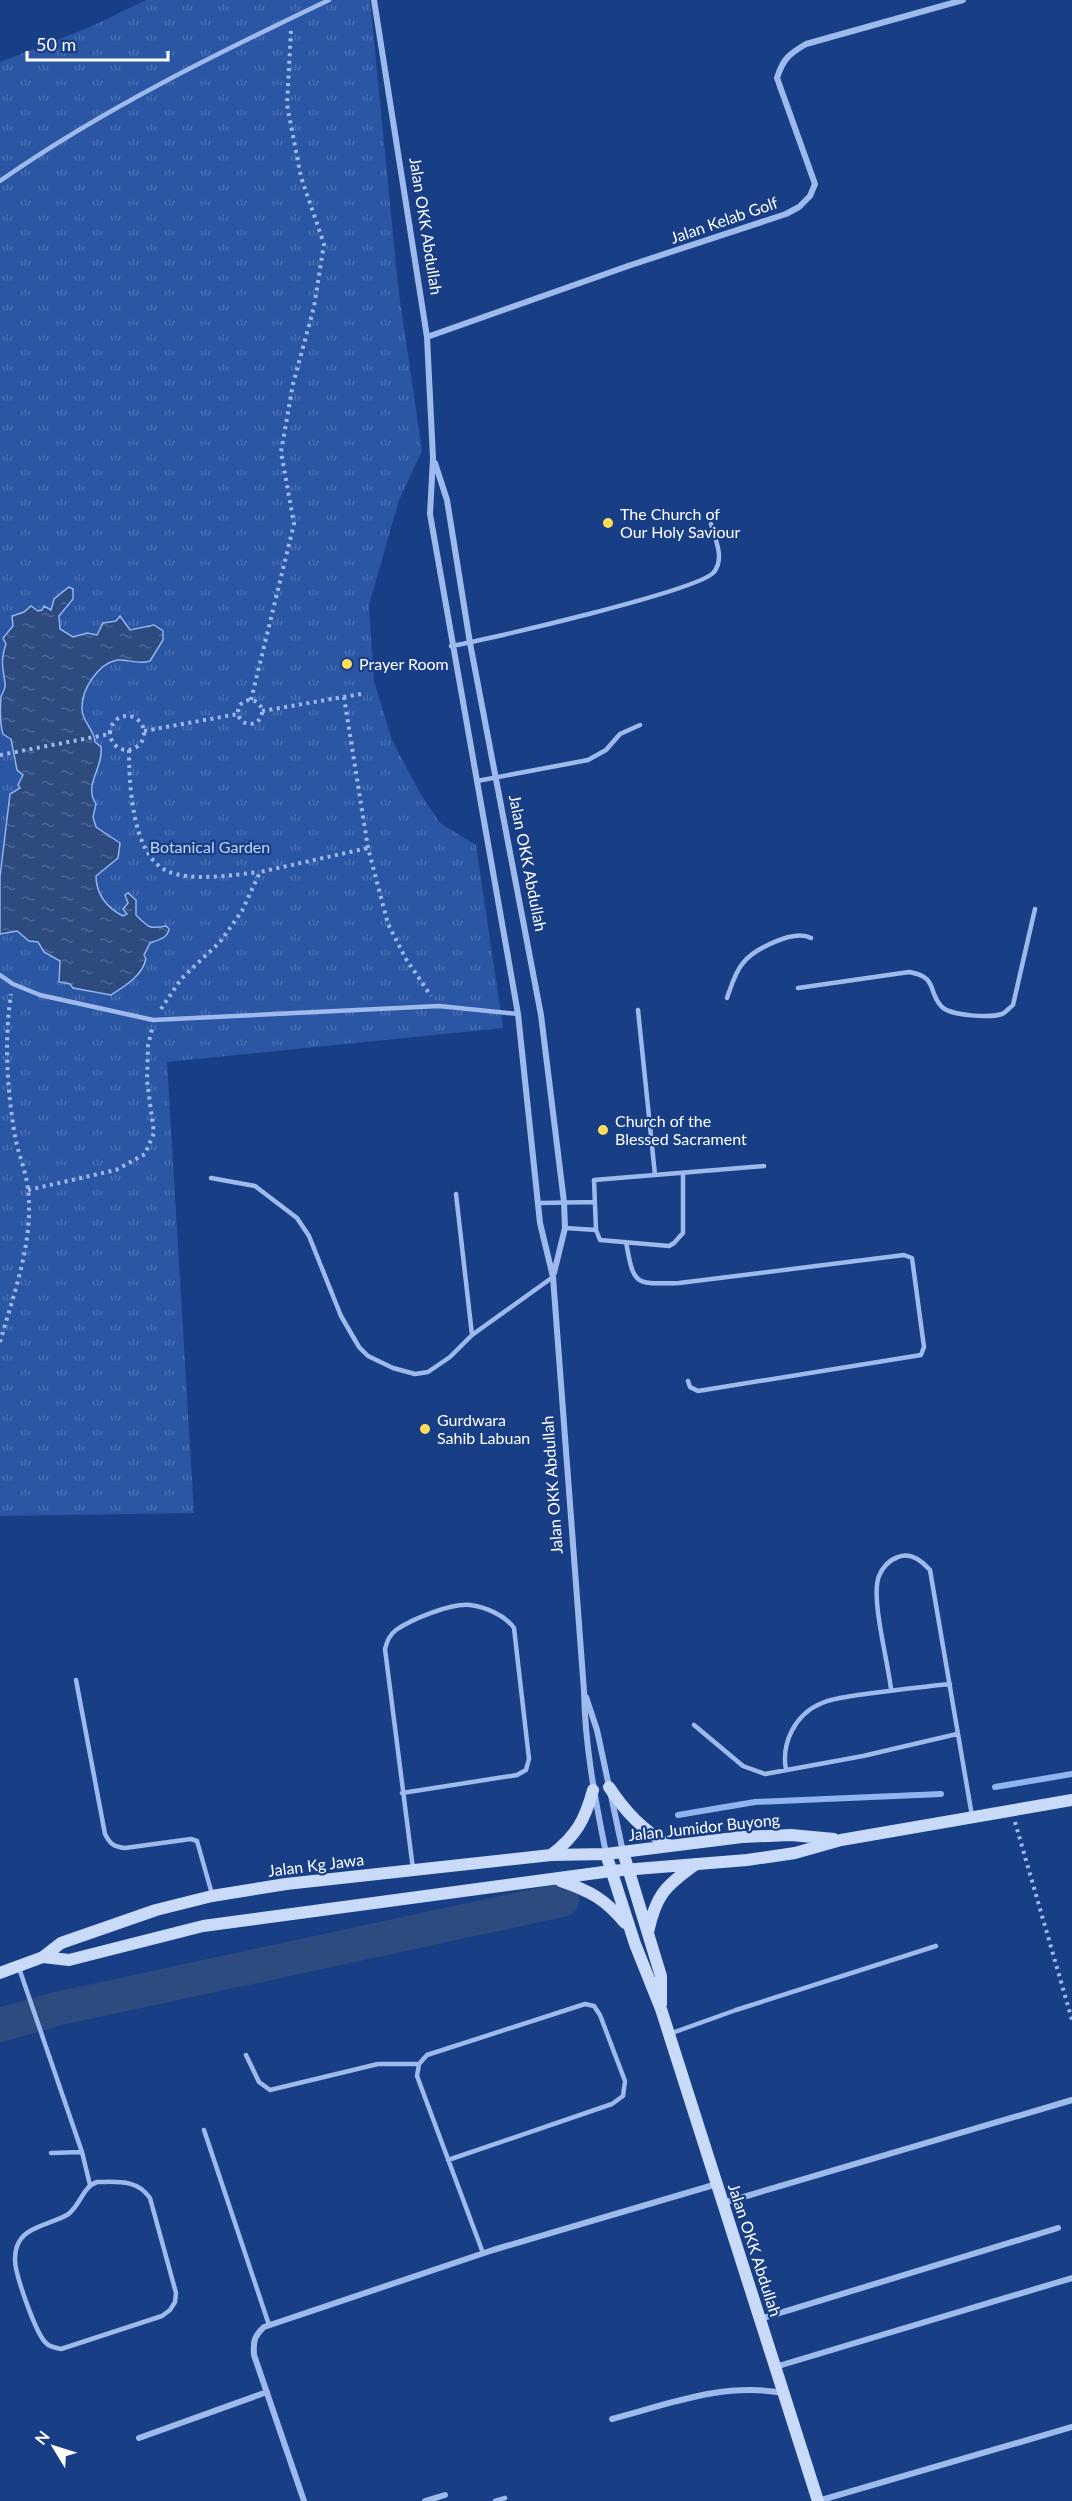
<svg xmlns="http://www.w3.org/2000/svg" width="1072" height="2501" font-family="Lato,sans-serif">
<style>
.grass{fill:url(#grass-tufts)}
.water{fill:url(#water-ripples);stroke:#90b4ef;stroke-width:1.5}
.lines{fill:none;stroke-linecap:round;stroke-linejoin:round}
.stream{stroke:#90b4ef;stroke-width:6}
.river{stroke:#2e4b80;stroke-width:34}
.path{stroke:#9ebaed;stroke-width:4;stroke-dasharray:3 4.5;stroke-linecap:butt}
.lane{stroke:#9ebaed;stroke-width:4.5}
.street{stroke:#9ebaed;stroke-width:6}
.secondary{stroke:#cadaf9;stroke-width:12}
.poi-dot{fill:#ffde5a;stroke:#183e86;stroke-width:2}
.labels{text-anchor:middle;stroke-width:4.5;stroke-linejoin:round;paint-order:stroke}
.street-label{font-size:16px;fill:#fff;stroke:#183e86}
.poi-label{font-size:16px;fill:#fff;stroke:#183e86;text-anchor:start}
.park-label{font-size:16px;fill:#c3d7f9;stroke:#183e86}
</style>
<defs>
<pattern id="grass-tufts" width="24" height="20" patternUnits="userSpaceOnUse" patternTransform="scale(1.5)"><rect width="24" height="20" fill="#2b56a4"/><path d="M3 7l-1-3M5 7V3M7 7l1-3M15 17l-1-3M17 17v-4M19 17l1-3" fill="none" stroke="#4b6fb2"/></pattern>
<pattern id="water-ripples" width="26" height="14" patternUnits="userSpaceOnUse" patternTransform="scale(1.5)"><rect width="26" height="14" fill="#2e4b80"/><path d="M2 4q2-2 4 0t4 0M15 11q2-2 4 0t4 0" fill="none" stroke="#4d6693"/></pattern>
</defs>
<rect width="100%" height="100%" fill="#183e86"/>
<!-- grass -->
<path class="grass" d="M146,0h224l28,286 24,165 -23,49 -30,105 5,76 18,59 28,53 20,30 36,22 27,183 -336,34 27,451 -194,3v-1454l88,-34z"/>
<!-- water -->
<path class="water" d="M69,587l4,2v10l-14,17 1,13 13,8 14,-4 10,2 6,-12 13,-2 4,-5 10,14 24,-5 9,6v9l-13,21c-12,4 -22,-2 -33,-1 -19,4 -35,29 -35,47 -1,14 13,23 13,35l6,5c3,20 -18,38 -5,57l-3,13 3,10 24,16 -2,15 -22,18c0,18 11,32 27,40l4,-2 -4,-5 5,-6 -3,-8 3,-2 8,7v15c13,13 13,14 30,11l3,3c-1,9 -11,11 -19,14l-6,12 2,4c-4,17 -21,27 -35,36l-38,-7 -3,-4 -11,-2 1,-21 -16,-9 -6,-10 -9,-1 -12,-10 -17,3v-57l10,-83 10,-6 -2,-3 5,-10 -6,-5 -6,-31c-1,0 -8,-5 -8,-5 -3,-8 -3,-28 -2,-37 2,-6 5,-8 4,-14 -2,-15 -5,-22 1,-39l-3,-6 10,-12 -1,-10 12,-4 7,-6 7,5 4,-1 2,-4 7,4 3,-11z"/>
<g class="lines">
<!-- stream -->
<path class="stream" d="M995,1787l77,-13
M678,1815l77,-13 186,-8"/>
<!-- river -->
<path class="river" d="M0,2025l56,-16 506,-109"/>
<!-- path -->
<path class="path" d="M344,697l24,151 20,76 18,35 25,37
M238 712a12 12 0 1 1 24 0a12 12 0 1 1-24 0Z
M251,700l43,-176 -13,-72 12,-68 21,-77 10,-63 -23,-67 -14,-72 4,-75
M262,711l99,-17
M110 733a17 17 0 1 1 34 0a17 17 0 1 1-34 0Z
M144,731l94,-17
M129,750c0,34 3,105 38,121 24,11 66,4 92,1
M0,755l110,-21
M161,1009l20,-30 39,-37 22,-31 18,-39 108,-24
M28,1190l88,-20 29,-16 9,-21 -7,-52 1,-35 4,-17
M0,1342c14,-49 34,-101 28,-153 -2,-18 -10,-35 -13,-53 -8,-47 -11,-95 -4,-142
M1015,1822l57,198"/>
<!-- lane -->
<path class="lane" d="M0,181c103,-72 216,-127 329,-181
M451,646c35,-6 250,-56 263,-74 11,-14 1,-33 -3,-48
M477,781l111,-21 18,-10 14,-16 20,-9
M0,975l13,9 27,11 113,25 286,-14 79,8
M798,988l111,-16c30,5 18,20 33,35 10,9 48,11 60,7 4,-2 8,-7 11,-9l22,-96
M727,998c4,-11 8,-26 16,-35 11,-14 51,-34 68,-25
M638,1010l17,165
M683,1173v60l-9,10 -5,3 -69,-6 -4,-10 -2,-50 170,-14
M211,1178l44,8 42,32 12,18 32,80 18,31 9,9 25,12 22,6 13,-2 22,-15 22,-22 81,-58
M456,1194l16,141
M539,1203l56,-1
M565,1228l31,2
M626,1242c8,44 8,42 53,41l225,-28 8,3 12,89 -3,8 -223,36 -8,-4 -2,-6
M76,1680l29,154c5,10 9,13 20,14l66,-9 6,2 15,53
M891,1690c-2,-25 -21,-93 -12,-114 3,-8 10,-16 19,-19 12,-5 24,4 32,13l42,246
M694,1725l49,41 22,8 98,-18 94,-22
M786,1770c-5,-27 9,-56 36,-67 11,-5 24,-6 36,-8 31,-4 61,-8 92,-11
M402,1793l115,-18 9,-5 3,-11 -15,-131c-9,-13 -29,-21 -44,-23 -19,-2 -58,14 -74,25 -7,5 -9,12 -11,19l28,220
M19,1968l63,184 8,33
M669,2034l67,-24 200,-64
M246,2055l13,27 11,8 108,-26h41
M204,2130l65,195
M51,2153l31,-1
M448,2160l164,-56 11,-8 2,-15 -25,-66 -6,-9 -9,-2 -158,51 -8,9 -2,12 66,177
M97,2182c21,0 40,-3 53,16l26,95 -1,9 -5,8 -8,6 -101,33c-6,-1 -12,-2 -16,-7 -10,-11 -30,-68 -30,-82 0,-6 1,-13 4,-18 7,-15 34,-19 48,-27 13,-8 15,-28 30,-33z
M495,2501l10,-3"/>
<!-- street -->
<path class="street" d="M374,0l53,337 6,121 -3,56 88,500 22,209 13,54 31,414c1,55 11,108 22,162
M427,337l201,-71 158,-52 13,-7 11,-11 5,-12 -38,-106c6,-19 12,-24 29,-34l157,-44
M435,463l12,37 23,143 71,372 23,187 1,26 -11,45
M586,1697l11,33 26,122
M723,2203l349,-103
M760,2319l298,-91
M775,2367l297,-89
M612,2419c57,-15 112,-37 171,-26
M139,2438l128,-46
M304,2501l-50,-146c-1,-13 0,-19 10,-28l229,-77 224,-66
M425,2501l20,-6
M818,2501l254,-74"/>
<!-- secondary -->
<path class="secondary" d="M609,1787c17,26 34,43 61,59
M623,1852l38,124v28
M606,1854l29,90 26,65 157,492
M551,1855c25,-19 34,-35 42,-65
M561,1881c29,10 44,18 64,42
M648,1932c8,-37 17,-46 48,-68
M43,1957l26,3 134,-34 408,-55 136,-11 48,-7 46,-13 231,-40
M0,1973l43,-16 18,-14 95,-33 56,-14 74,-12 265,-29 55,-1 136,-17 49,-2 43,4"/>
</g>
<!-- markers -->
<g class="poi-dot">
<circle cx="608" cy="523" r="6"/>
<circle cx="347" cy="664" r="6"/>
<circle cx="603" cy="1130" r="6"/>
<circle cx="425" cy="1429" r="6"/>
</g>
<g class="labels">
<!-- street labels -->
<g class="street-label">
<text transform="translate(724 220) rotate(-19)" y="6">Jalan Kelab Golf</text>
<text transform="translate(426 226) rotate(81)" y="6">Jalan OKK Abdullah</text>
<text transform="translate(528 863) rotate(79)" y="6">Jalan OKK Abdullah</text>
<text transform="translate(552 1485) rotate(-94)" y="6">Jalan OKK Abdullah</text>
<text transform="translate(704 1827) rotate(-6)" y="6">Jalan Jumidor Buyong</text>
<text transform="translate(316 1865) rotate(-7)" y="6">Jalan Kg Jawa</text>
<text transform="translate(755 2250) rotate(72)" y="6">Jalan OKK Abdullah</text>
</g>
<!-- poi labels -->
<g class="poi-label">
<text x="620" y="520">The Church of<tspan x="620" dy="18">Our Holy Saviour</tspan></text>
<text x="359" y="670">Prayer Room</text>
<text x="615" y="1127">Church of the<tspan x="615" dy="18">Blessed Sacrament</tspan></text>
<text x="437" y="1426">Gurdwara<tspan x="437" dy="18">Sahib Labuan</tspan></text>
</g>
<!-- park labels -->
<g class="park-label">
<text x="210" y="853">Botanical Garden</text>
</g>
</g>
<!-- north arrow -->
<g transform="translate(54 2447) rotate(308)" stroke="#183e86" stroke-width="4.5" paint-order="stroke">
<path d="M0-4.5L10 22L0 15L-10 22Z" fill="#ffffff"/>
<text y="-9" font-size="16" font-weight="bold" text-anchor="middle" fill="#ffffff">N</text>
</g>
<!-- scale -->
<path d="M27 51v9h141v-9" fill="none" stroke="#ffffff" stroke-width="3"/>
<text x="36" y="51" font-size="18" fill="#ffffff" stroke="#183e86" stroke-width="4.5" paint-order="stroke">50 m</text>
</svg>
